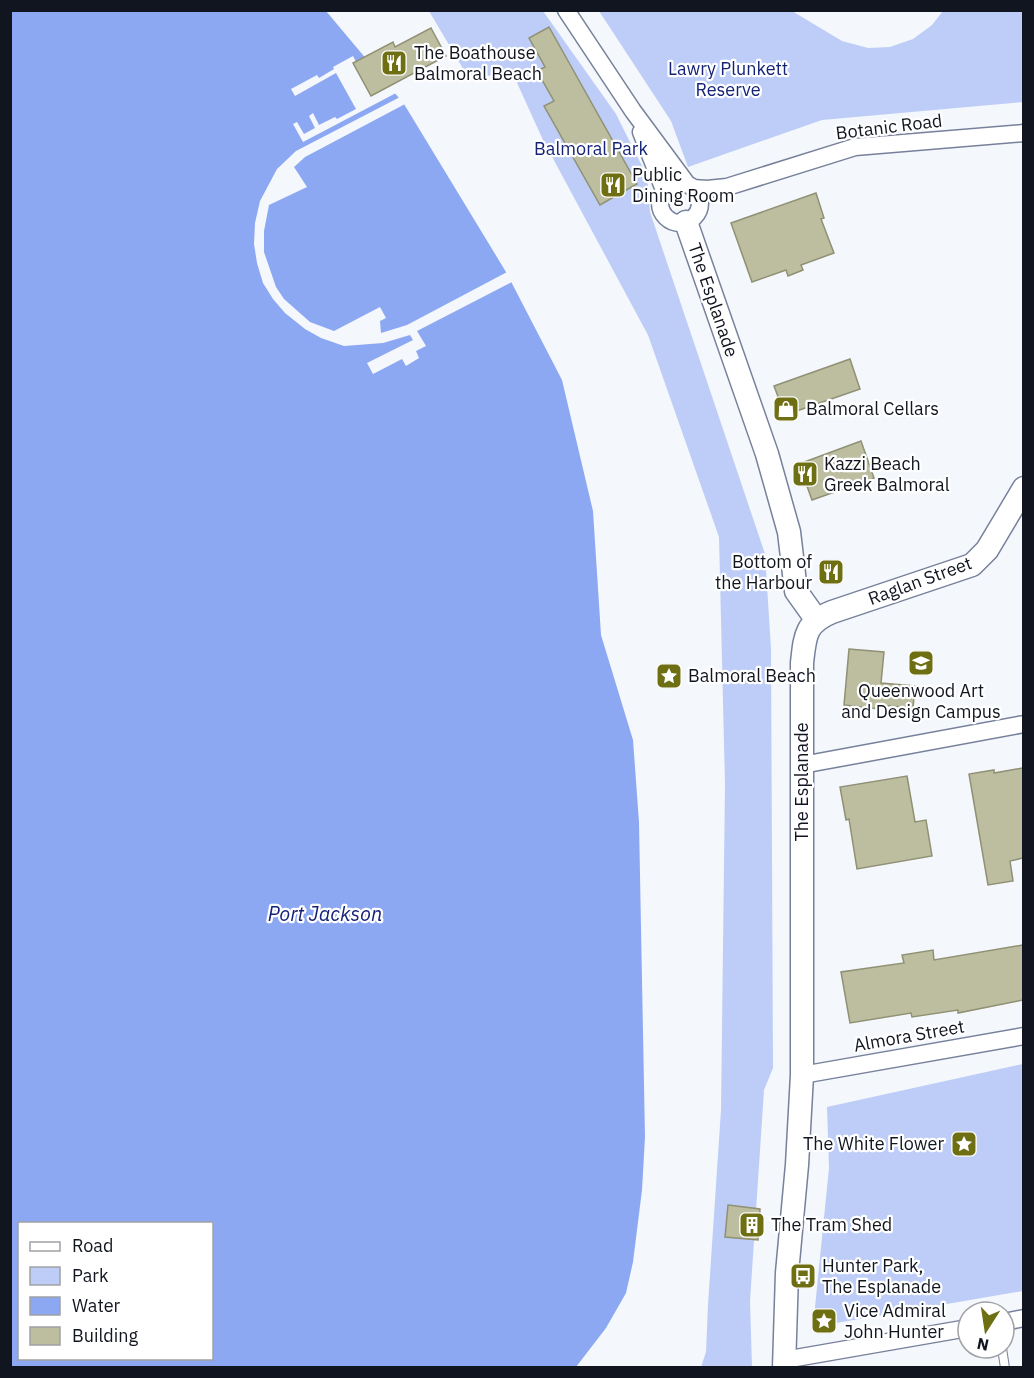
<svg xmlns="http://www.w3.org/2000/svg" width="1034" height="1378" font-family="'IBM Plex Sans',sans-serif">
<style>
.green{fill:#bdcdf7}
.water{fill:#8da8f3;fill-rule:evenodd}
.pier{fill:#f4f7fc}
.building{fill:#bcbe9f;stroke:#909174;stroke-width:1.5}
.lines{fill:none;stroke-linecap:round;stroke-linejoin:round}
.lane-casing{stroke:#77819b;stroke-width:10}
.street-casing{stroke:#77819b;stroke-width:19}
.secondary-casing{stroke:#77819b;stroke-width:25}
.lane{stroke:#fff;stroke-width:8}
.street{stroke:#fff;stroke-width:16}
.secondary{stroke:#fff;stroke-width:22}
.labels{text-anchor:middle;stroke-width:4.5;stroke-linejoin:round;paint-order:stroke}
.poi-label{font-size:18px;fill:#11151f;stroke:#fff;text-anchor:start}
.park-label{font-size:18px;fill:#152377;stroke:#fff}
.street-label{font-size:18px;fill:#11151f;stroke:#fff}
.water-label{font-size:20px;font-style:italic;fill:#152277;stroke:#fff}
</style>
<rect width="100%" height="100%" fill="#f4f7fc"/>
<!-- green -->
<path class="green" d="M429,11h114l73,103 31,62 3,36 115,342 6,95 2,419 -9,22 -14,211 2,66h-51l5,-15 2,-47 13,-195 4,-326 -6,-247 -71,-202 -105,-195 -30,-66 -45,3z
M599,11h193l50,30 26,7 22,-1 23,-8 19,-14 11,-14h80v91l-201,18 -134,47 -17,-46z
M1023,1064v227l-210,36 16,-159 -2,-61z"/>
<!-- water -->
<path class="water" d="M10,11h316l78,93 102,168 56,108 31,131 8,124 32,105 6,82 6,315 -3,53 -9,72 -7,31 -20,35 -30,39h-565zM20,1224h192v134h-192z"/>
<!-- pier -->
<path class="pier" d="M353,56l3,6 -2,2 17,32 21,-11 6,7 -95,50 -10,-18 4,-2 7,12 11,-6 -6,-12 4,-3 6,12 16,-8 2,2 19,-10 -20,-36 -41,23 -4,-7 26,-14 2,3 15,-9 -1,-2z
M402,96l5,7 -102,54 -11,10 13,20 -38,18 -5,26v21l12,35 8,12 26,23 24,9 46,-24 6,11 -6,3 1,12 26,-8 102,-54 5,10 -97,50 9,15 -10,5 3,7 -13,8 -4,-7 -29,15 -6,-11 46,-23 -3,-5 -27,8 -39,3 -23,-8 -16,-9 -20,-16 -12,-14 -10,-16 -6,-20 -3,-19 1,-21 5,-22 17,-32 19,-18z"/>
<!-- building -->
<path class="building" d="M549,27l88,157 -37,21 -56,-99 10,-5 -17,-30 8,-4 -16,-29z
M431,28l15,28 -75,40 -18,-33 40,-21 2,5z
M816,193l8,25 -3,1 13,34 -33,12 2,5 -15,6 -2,-6 -34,12 -21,-59z
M850,359l10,30 -75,26 -11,-29z
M861,441l13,37 -62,22 -13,-36z
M849,649l35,3 -3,31 34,3 -2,22 -34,-3v4l-35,-4z
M1023,768v90l-13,3 3,20 -25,4 -19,-111 25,-4v3z
M907,776l8,46 11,-2 6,36 -75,13 -8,-50 -3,1 -6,-33z
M1023,945v55l-65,13v-3l-46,7 -1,-4 -61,10 -9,-51 63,-9 -2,-8 31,-5 1,10z
M728,1205l32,4 -2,31 -33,-3z"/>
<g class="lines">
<!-- lane casing -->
<g class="lane-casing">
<path id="lane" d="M1002,1348l3,20"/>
</g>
<!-- street casing -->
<g class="street-casing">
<path id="street" d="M566,10l67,101 54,73
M641,132l23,58
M660 203a20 20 0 1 1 40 0a20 20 0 1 1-40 0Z
M693,188l14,1 20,-2 128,-40 169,-14
M802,765l222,-41
M802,1075l222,-39
M1004,1322l20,-4
M784,1360l184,-32"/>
</g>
<!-- secondary casing -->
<g class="secondary-casing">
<path id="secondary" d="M686,222l81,232 22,78 7,59 20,28
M784,1368l3,-95 10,-108 5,-90v-412c3,-27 3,-40 30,-51l140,-47 15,-15 37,-62"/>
</g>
<!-- lane -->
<use href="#lane" class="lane"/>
<!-- street -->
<use href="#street" class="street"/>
<!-- secondary -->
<use href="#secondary" class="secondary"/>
</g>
<!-- icons -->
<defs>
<g id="restaurant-square" transform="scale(1.35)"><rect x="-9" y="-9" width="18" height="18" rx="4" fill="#6e6f13" stroke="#fff"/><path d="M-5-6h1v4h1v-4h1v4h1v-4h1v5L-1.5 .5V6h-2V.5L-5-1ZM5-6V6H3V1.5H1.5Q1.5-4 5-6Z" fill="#fff"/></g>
<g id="shop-square" transform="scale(1.35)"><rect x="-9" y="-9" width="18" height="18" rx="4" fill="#6e6f13" stroke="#fff"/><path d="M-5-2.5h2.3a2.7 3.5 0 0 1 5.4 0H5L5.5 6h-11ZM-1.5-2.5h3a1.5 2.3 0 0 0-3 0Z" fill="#fff"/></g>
<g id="school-square" transform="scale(1.35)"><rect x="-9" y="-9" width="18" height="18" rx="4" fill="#6e6f13" stroke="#fff"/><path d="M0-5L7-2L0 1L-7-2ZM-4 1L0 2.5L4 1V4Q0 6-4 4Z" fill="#fff"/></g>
<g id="sight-square" transform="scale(1.35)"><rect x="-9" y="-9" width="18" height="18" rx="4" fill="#6e6f13" stroke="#fff"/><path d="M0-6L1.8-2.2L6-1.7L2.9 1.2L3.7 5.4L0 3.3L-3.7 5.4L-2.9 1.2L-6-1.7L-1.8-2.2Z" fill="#fff"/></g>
<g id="building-square" transform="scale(1.35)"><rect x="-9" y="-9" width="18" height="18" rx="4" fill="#6e6f13" stroke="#fff"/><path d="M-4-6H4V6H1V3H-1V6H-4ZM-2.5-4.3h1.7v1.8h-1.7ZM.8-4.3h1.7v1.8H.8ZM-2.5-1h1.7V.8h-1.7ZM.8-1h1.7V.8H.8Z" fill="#fff"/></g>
<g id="bus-square" transform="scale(1.35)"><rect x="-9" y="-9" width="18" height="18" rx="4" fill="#6e6f13" stroke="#fff"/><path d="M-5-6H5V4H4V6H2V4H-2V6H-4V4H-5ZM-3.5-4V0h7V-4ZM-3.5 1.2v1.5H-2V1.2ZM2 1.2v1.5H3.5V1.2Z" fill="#fff"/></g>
</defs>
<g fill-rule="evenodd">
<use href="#restaurant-square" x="394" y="63"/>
<use href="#restaurant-square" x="613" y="185"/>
<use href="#shop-square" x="786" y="409"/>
<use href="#restaurant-square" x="805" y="474"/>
<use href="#restaurant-square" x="831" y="572"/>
<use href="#school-square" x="921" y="663"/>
<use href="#sight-square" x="669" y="676"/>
<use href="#sight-square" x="964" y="1144"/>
<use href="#building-square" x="752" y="1225"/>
<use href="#bus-square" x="803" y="1276"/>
<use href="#sight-square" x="824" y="1321"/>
</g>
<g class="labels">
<!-- poi labels -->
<g class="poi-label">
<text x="414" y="59">The Boathouse<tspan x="414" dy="21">Balmoral Beach</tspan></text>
<text x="632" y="181">Public<tspan x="632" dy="21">Dining Room</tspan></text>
<text x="806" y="415">Balmoral Cellars</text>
<text x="824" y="470">Kazzi Beach<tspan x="824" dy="21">Greek Balmoral</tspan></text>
<text x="812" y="568" text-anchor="end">Bottom of<tspan x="812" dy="21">the Harbour</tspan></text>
<text x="688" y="682">Balmoral Beach</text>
<text x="921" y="697" text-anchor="middle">Queenwood Art<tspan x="921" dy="21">and Design Campus</tspan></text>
<text x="944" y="1150" text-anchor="end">The White Flower</text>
<text x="771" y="1231">The Tram Shed</text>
<text x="822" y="1272">Hunter Park,<tspan x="822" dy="21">The Esplanade</tspan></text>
<text x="844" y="1317">Vice Admiral<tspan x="844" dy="21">John Hunter</tspan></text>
</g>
<!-- park labels -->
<g class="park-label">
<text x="728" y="75">Lawry Plunkett<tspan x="728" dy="21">Reserve</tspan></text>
<text x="591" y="155">Balmoral Park</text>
</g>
<!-- street labels -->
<g class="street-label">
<text transform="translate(889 127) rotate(-7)" y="6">Botanic Road</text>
<text transform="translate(713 300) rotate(71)" y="6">The Esplanade</text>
<text transform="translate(920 581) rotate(-20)" y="6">Raglan Street</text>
<text transform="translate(802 782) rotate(-90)" y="6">The Esplanade</text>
<text transform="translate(909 1036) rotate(-10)" y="6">Almora Street</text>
</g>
<!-- water labels -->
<g class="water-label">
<text x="325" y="921">Port Jackson</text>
</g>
</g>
<!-- border -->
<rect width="1034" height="1378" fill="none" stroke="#11151f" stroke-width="24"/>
<!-- legend -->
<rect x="18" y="1222" width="195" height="138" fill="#ffffff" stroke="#a0a1a5" stroke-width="1.5"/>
<rect x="30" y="1242" width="30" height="9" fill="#ffffff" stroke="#a0a1a5" stroke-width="1.5"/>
<text x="72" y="1252" font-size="18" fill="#11151f">Road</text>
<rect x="30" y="1267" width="30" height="18" fill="#bdcdf7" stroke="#a0a1a5" stroke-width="1.5"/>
<text x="72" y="1282" font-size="18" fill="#11151f">Park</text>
<rect x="30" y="1297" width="30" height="18" fill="#8da8f3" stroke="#a0a1a5" stroke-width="1.5"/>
<text x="72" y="1312" font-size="18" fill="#11151f">Water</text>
<rect x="30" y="1327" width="30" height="18" fill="#bcbe9f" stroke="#a0a1a5" stroke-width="1.5"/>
<text x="72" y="1342" font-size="18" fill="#11151f">Building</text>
<!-- north arrow -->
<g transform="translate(986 1330) rotate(192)"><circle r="28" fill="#ffffff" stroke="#a0a1a5" stroke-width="1.5"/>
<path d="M0-4.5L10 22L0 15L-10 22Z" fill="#6e6f13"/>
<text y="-9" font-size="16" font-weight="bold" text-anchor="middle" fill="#11151f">N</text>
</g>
</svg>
